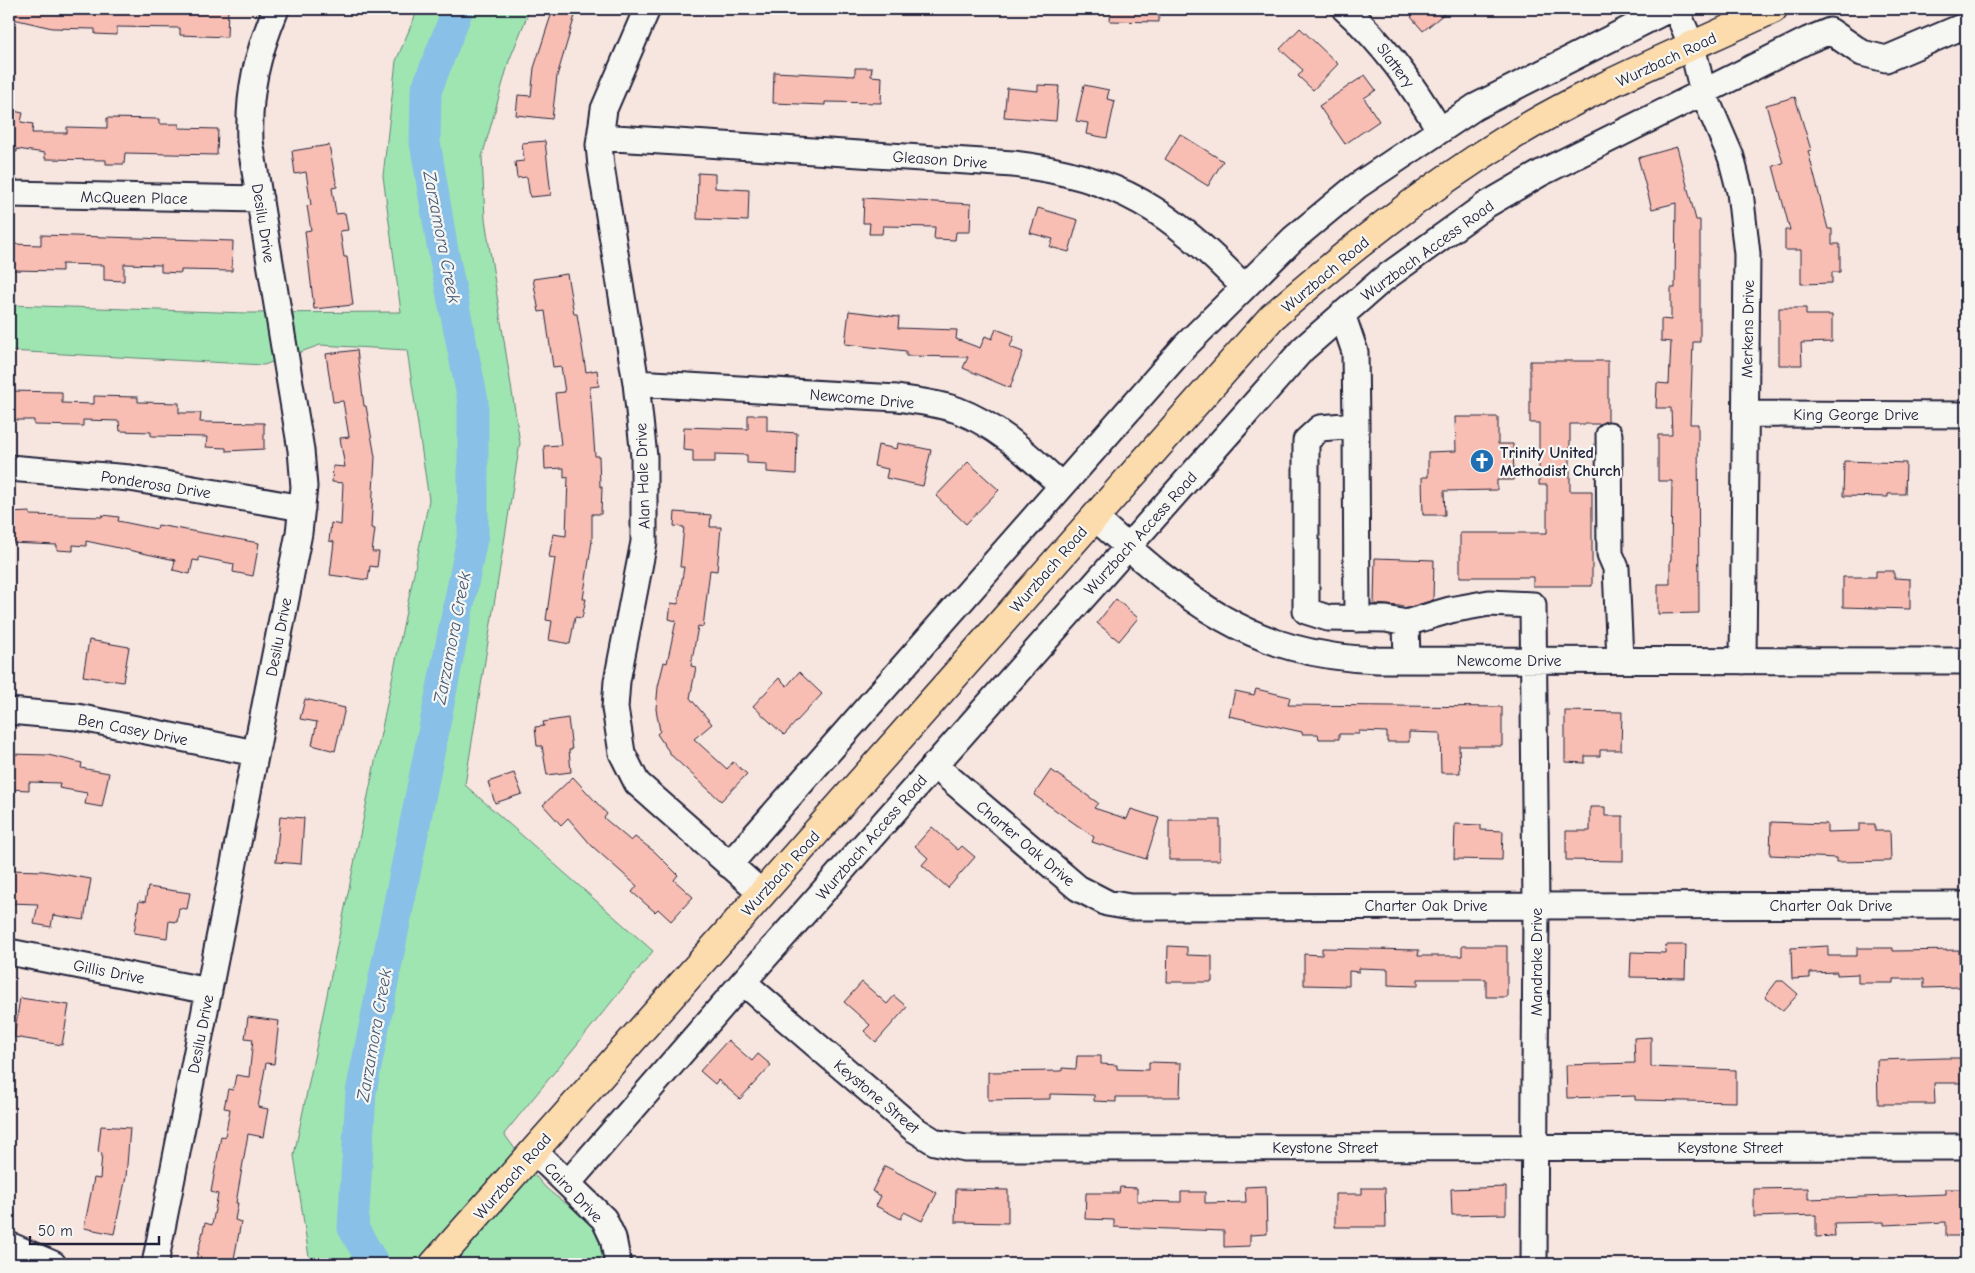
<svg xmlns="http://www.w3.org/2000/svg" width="1975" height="1273" font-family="'Comic Neue',sans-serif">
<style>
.green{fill:#9fe5b1;stroke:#608476}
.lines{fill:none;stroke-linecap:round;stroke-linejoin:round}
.river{stroke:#89c0e7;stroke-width:31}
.building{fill:#f8beb3;stroke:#22223b}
.minor-casing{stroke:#22223b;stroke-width:29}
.major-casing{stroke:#22223b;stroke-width:31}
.minor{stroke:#f6f6f2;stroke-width:25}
.major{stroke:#fcdcac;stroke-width:28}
.labels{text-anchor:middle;stroke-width:4.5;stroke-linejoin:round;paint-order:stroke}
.street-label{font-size:16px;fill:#22223b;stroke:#f6f6f2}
.poi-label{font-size:16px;font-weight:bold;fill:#22223b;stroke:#f6f6f2;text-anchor:start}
.water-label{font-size:18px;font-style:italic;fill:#465977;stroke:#f6f6f2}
</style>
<rect width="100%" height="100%" fill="#f7e5df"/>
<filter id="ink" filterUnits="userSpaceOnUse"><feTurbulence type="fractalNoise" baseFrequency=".02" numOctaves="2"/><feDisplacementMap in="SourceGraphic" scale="10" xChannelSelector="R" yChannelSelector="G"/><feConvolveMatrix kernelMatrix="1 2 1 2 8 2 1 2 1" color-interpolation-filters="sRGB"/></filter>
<g filter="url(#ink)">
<!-- green -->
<path class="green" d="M418,9h112l-21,52 -27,96 3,62 35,224 -55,342 188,166 -149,183c13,17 26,37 41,53 29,28 58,26 58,77h-293l-16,-109 135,-655 -22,-150 -87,-5 -56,20 -255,-14v-46l238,8 154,-1 -18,-136 13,-115z"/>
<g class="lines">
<!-- river -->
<path class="river" d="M374,1264l-21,-36 8,-136 112,-558v-133l-31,-156 -17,-103 1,-51 32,-82"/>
</g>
<!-- building -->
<path class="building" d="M9,9h219l-1,28 -47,-2v-7l-63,-1v8l-22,-1v-5l-43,-1 -43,-10z
M553,9h24l-20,67 -5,43 -36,-4 2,-20 13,1 3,-28z
M1111,9h48v13l-49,-1z
M1421,9h29l-27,22 -12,-14z
M1300,28l38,36 -25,26 -15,-14 5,-6 -23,-21z
M855,68h17l-1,8 11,1 -1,26 -56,-1v3l-52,-2 1,-31 81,4z
M1365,75l11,15 -12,8 15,23 -34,23 -26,-38z
M1038,85l21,1 -3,35 -52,-4 3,-29 31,3z
M1084,85l25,5 -2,9 8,2 -8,37 -21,-4 2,-11 -12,-2z
M1795,97l16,53 -3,1 20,78h4v15h8v28h-8v11l-31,1v-34h-16v-20h5l-17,-64 10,-3 -17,-58z
M9,110l14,3 -2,9 12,2 -1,9h35v-6l40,1v-10l52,1v5h20v4l39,1 -1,26 -92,-2 -1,11h-18v-4l-61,-1v-6l-28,-4v3l-8,-1z
M1180,134l43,27 -15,25 -43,-27z
M545,141l6,54 -21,2 -3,-20 -10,1 -2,-16 9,-1 -2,-18z
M329,145l8,42 -5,1 4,26 9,-1 3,17 -8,1 4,26h3l6,48 -39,4 -9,-78 6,-1 -4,-24 4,-1 -5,-33 -11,2 -3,-23z
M1677,147l19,73h4v122h-7l-3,82h8l1,189 -41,1v-30h12v-24h1l1,-79h-14v-46h14l-1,-27h-15l1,-25 12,1 2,-42 -10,-1v-22l10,1v-32h4l1,-85 -24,6 -14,-51z
M698,173l17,1v14l34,2 -1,31 -51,-2z
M864,198l107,6 -1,28h-14l-1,8 -21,-1 1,-12 -52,-1 -1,8h-13l1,-11h-7z
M1038,208l40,12 -9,32 -19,-5 3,-8 -23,-6z
M41,235l192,6 -1,30 -51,-1v3l-20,-1v-7l-37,-1v17l-20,-1v-15l-42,-1v7l-51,-1 1,-26 29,1z
M567,274l7,40h3l9,58 11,-2 2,16 -9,1 5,69h4l1,31h2l-1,27h-9v27l-9,58h3l-4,19 -7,-1 -5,27 -21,-4 3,-19 -6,-1 9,-62 -6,-1 4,-23 13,2 2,-59 -4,1v-10l-19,1 -1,-23 17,-1 -6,-52 10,-1 -4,-26 -8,1 -8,-56 -6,1 -6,-33z
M1779,308h27v7h26v27l-31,1 1,22h-23z
M849,311l50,6 -1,11 59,2 -1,9 24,9 5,-12 7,3 4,-10 18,7 -4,11 13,5 -13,36 -47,-20 5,-11 -62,-1v-5l-61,-7z
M357,350l7,56h2l9,51 -4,71 4,1 -3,23h7l-2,15 -7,-1 -2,14 -38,-5 4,-33 -5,-1 2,-18 10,2 2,-42 -11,-1 1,-16 12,1 -5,-29 9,-1 -6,-36 -10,1 -7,-48z
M1530,361h78v60l-8,3h-30v67h22v95h-59v-9h-73v-44h87v-48h-8v-62h-9z
M9,391l53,1v11l32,1v-8l44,1v5l41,1v10h22l-1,9 64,1v26l-38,2v-3l-20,-1 1,-10 -56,-1v-4l-31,-1 -1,-10 -36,-1v6l-49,-1v-5h-25z
M748,415h19v16l30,2 -1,41 -29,-2v-8l-20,-1v-8l-32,-1v8h-22v-11l-10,-1 1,-23 64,2z
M1455,417h43v27h15l1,36h-17v10l-53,1 1,24h-22l-1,-38h6v-25l28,-1z
M898,443l33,7 -8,36 -37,-8 2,-9 -14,-3 4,-21 19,4z
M1844,461l62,2 -1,31h-17v3l-45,-1z
M968,462l31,28 -33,34 -30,-28z
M30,512v3l72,2v-2l17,2 -1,4 39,8 1,-4 101,18 -6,33 -20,-4 1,-8 -35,-7v4l-6,-1 -3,14 -17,-4 2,-10 -89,-19v5l-13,-1v6l-16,-1v-5l-48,-2v-30z
M675,512l36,3 -1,12h11l-4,44 -7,-1 -7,57 -5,-1 -7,40 5,1 -6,31 22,26 -18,15 33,30 6,-7 14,12 -26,27 -49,-45 -15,-22 3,-3 -4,-22 2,-22 6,-25 3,1 9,-42 -7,-2 2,-16 7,1 6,-37h-4l4,-40 -10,-1z
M1375,558l59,2 -1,40 -22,7 -37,-3z
M1876,571h18v7l16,1v30l-67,-2v-30h33z
M1116,599l22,19 -19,23 -22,-18z
M89,640l40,7 -6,35 -40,-6z
M799,672l23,22 -38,41 -31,-29 26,-28 8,8z
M1256,689l34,8 -2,8 214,2v39h-43l1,27h-19l-1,-40 -31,-1v10h-22v-10l-28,-1v3h-20v5h-20l-1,-5h-16v-2l-73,-16 6,-25 19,4z
M305,699l40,9 -10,43 -23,-6 5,-23 -17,-3z
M1565,711l57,1 -1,38h-21v6h-15v7l-20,-1z
M568,718l4,32h-3l2,22 -24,3 -5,-29h-5l-2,-19 9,-1 -1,-4z
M9,754l39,1 34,8 -1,5 28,5 -7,34 -17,-3 2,-11 -28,-5 1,-5 -31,-1v8l-20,-1z
M1051,770l47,33 -4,5 33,11 4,-10 28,9 -13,41 -54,-17 2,-5 -60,-42z
M514,773l8,21 -27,9 -7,-21z
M573,777l34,37 -3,4 27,23 4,-4 20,15 23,23 -4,5 19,17 -22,24 -13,-12 -3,3 -23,-20 5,-6 -45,-40 -24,-28 -7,7 -18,-20z
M1590,807h15v9h18v45l-57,-1v-29h24z
M280,816l24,2 -3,46 -25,-2z
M1169,820h51v40h-51z
M1771,822l56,2v8l32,-1v-7h16v7h15l1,30 -55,1v-4l-66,-3z
M1455,824l26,1v5l22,1 -1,29 -48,-1z
M932,827l26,23 4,-4 13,11 -27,31 -26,-23 6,-7 -13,-12z
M9,870l34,1 48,8 -7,41 -31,-5 -2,12 -17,-3 4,-20 -29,-1z
M148,887l42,6 -3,16 -8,-1 -2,14 -8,-1 -2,17 -33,-5 5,-32 6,1z
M1666,945h20l-1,33 -55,-1 1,-25 34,1z
M1168,946l19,1v8l25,1v26h-45z
M1462,946h45v51h-21v-18h-68v7l-30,-1v-16l-29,-1v4l-10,-1v15l-45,-1v-31l18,1v-7l97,2 -1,6h44z
M1828,946v10h29v-8h36v3l66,-1 1,37 -36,1v-9h-31v4h-35v-9l-21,1v-3l-27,1v5l-18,1 -1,-31z
M1777,981h6l15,13 -15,17 -18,-14z
M862,982l25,22 7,-8 13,11 -31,35 -12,-11 6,-6 -26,-23z
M20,998l49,7 -7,40 -48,-8z
M248,1017l31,4 -5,43 -8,-1 -8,44 10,2 -5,28 -15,-3 -12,69h2l-3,17 6,2 -8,42h-38l10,-41 7,2 6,-31 -7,-2 10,-56 4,1 5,-28 -6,-1 4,-19 5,1 3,-15 13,2 4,-38 -8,-1z
M1651,1037v30l85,3v32l-101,-2v-4l-68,2 -1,-33 69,-2 -1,-25z
M728,1040l24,21 6,-7 13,11 -31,34 -22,-19 -3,4 -15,-13z
M1077,1056h24v8l16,1v4l32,1v-8l32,1 -1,34h-64v5l-22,-1v-6l-44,-1v5l-62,1v-28l74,-1v-3l14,1z
M1945,1058h21v25h-32l1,21h-57l-1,-44z
M101,1126l29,2 -4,49 -12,57 -30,-6 10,-50 6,1 2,-26 -4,-1z
M885,1166l52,27 -15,28 -18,-9 -3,7 -25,-13 5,-10 -9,-5z
M1266,1186l1,48 -17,1v11l-26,1v-16l-110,-4v-7l-29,-1 1,-26h33l1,-6 17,1v13l44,1v-10h24v11l41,-1 -1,-15z
M1506,1187v27l-54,1 -1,-26z
M1362,1188h23l1,39h-51v-33h27z
M1808,1188v11l138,-5v-5h20v47h-20v-14l-62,3v-3l-50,1 1,13 -19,1v-22l-62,2v-28z
M956,1189l52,1v33l-53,-1z"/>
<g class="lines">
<!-- minor casing -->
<g class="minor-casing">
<path id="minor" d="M647,9l-43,100 -5,36 2,21 35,217 8,74v85l-27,139 -2,27 7,45 15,30 125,110
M1345,9c39,35 67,75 94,120
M1676,9l16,37 11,46 28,65 9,35 7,62 -4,407
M600,137l413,27c106,12 158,48 230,122
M9,194l251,5
M1342,314l13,38 1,73 -36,3 -14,13v170l22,7 58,1 20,4 1,37
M636,383l261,15c20,3 41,5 60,12 42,16 73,47 105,76
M1746,414l220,1
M1356,425l1,194
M1609,435l1,119 6,14 4,92
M9,468l121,10 172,30
M1094,517c92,82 153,138 283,143l589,1
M1406,623l44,-13 39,-7 44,2 3,300 -2,359
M9,711l68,6 178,36
M934,765l144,123 29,15 23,4 836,-2
M729,865l456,-519 108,-107 64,-53 118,-79 194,-98
M9,952l200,39
M743,982l171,147 21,13 30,6 1001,-1
M534,1151l70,68 9,19 5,26
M568,1183l175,-201 560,-633 79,-69 104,-75 55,-32 267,-133 22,-9 32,22 24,6 80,-34
M9,1245l44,19
M155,1264l144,-731 5,-46 -3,-37 -51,-309c-2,-50 7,-86 26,-132"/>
</g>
<!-- major casing -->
<g class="major-casing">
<path id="major" d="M434,1264l838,-947c74,-64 149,-125 232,-176 85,-53 179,-90 269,-132"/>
</g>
<!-- minor -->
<use href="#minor" class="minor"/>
<!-- major -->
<use href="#major" class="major"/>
</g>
</g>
<!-- icons -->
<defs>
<g id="church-disc" transform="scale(1.25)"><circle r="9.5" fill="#1f6fb2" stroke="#f6f6f2"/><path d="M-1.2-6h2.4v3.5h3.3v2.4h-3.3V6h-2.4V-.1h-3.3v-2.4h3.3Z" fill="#fff"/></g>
</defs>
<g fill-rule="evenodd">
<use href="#church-disc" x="1482" y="461"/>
</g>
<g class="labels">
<!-- street labels -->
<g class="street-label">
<text transform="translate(1666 59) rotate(-25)" y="6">Wurzbach Road</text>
<text transform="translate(1396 65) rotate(53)" y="6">Slattery</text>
<text transform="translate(940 159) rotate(4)" y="6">Gleason Drive</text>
<text transform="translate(134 197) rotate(1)" y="6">McQueen Place</text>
<text transform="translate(264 223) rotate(81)" y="6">Desilu Drive</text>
<text transform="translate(1427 250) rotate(-36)" y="6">Wurzbach Access Road</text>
<text transform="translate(1325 274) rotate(-40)" y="6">Wurzbach Road</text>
<text transform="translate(1747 329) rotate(-89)" y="6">Merkens Drive</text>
<text transform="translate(862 398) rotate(5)" y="6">Newcome Drive</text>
<text x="1856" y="420">King George Drive</text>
<text transform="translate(642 476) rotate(-92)" y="6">Alan Hale Drive</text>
<text transform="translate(156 484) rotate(9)" y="6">Ponderosa Drive</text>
<text transform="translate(1140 533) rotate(-48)" y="6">Wurzbach Access Road</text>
<text transform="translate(1048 569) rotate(-49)" y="6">Wurzbach Road</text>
<text transform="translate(278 637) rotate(-79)" y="6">Desilu Drive</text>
<text x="1509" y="666">Newcome Drive</text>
<text transform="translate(133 729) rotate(11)" y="6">Ben Casey Drive</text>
<text transform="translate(871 837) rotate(-49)" y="6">Wurzbach Access Road</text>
<text transform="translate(1026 843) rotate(40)" y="6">Charter Oak Drive</text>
<text transform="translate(780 873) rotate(-48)" y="6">Wurzbach Road</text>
<text x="1426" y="911">Charter Oak Drive</text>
<text x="1831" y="911">Charter Oak Drive</text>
<text transform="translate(1536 962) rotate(-90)" y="6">Mandrake Drive</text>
<text transform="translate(109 971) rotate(11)" y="6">Gillis Drive</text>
<text transform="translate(200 1034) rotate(-79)" y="6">Desilu Drive</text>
<text transform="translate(877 1096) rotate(40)" y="6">Keystone Street</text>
<text x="1325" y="1153">Keystone Street</text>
<text x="1730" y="1153">Keystone Street</text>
<text transform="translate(512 1176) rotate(-49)" y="6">Wurzbach Road</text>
<text transform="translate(574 1192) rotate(46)" y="6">Cairo Drive</text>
</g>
<!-- poi labels -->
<g class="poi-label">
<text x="1500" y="458">Trinity United<tspan x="1500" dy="18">Methodist Church</tspan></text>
</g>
<!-- water labels -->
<g class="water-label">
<text transform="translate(442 237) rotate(79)" y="6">Zarzamora Creek</text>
<text transform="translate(452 638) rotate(-79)" y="6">Zarzamora Creek</text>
<text transform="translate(374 1035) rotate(-80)" y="6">Zarzamora Creek</text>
</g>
</g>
<!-- margin -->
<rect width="1975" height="1273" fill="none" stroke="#f6f6f2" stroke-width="30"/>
<rect x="15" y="15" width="1945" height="1243" fill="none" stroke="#22223b" stroke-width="2" filter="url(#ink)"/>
<!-- scale -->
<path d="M30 1236v8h129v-8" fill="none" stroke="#22223b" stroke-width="2.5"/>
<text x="38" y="1236" font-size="15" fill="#22223b" stroke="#f6f6f2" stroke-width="4" paint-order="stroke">50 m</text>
</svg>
